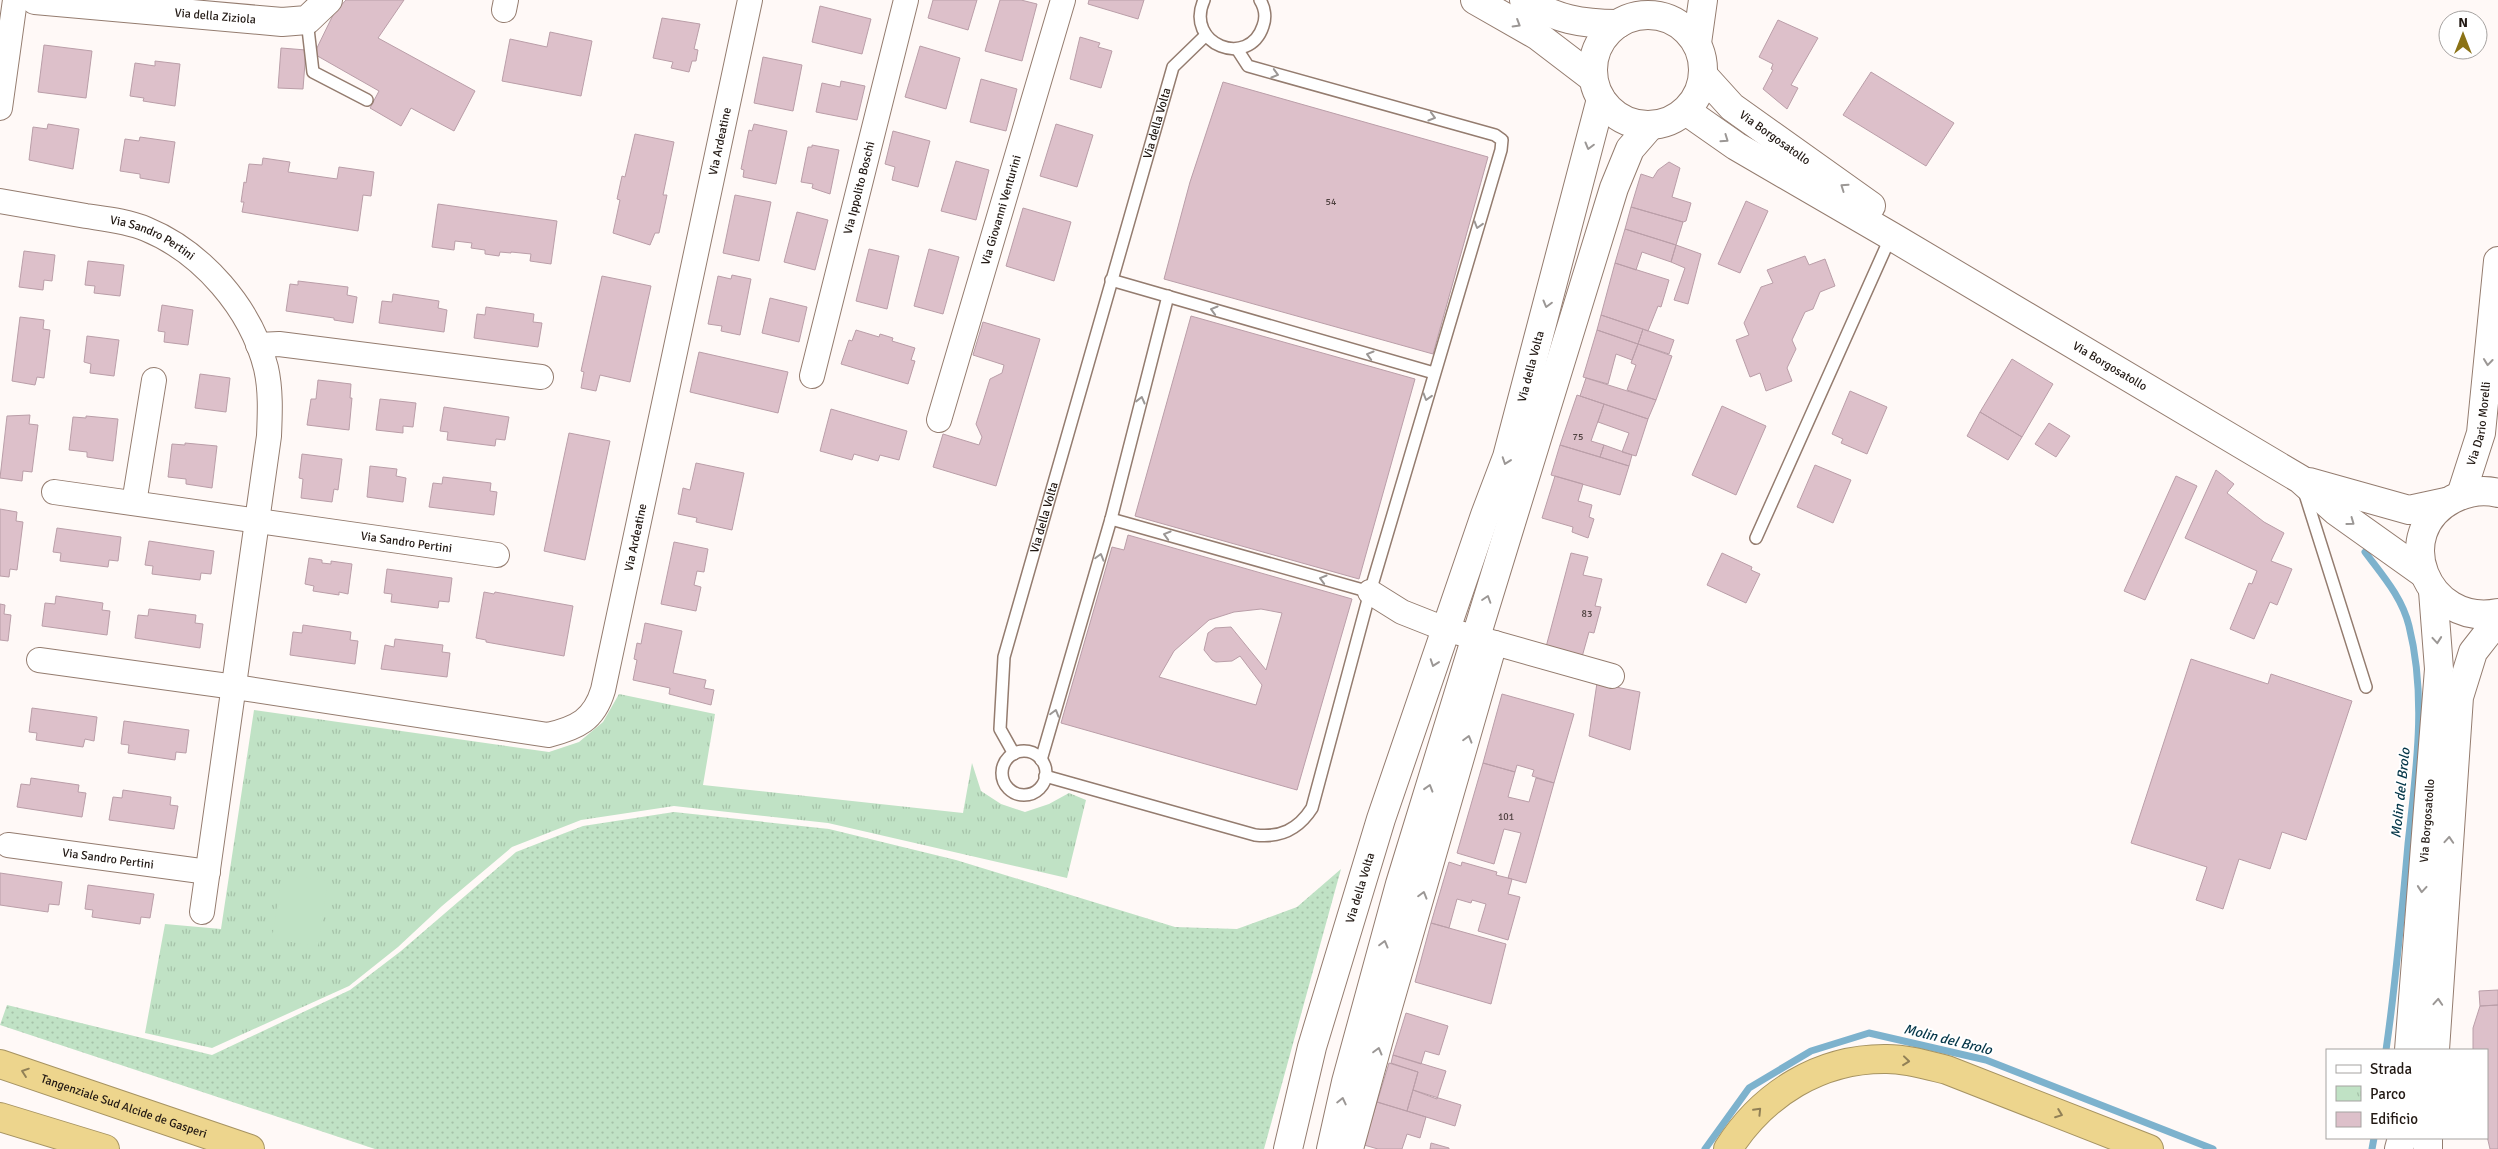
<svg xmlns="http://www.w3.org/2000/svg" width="2498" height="1149" font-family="Signika,sans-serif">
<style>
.grass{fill:url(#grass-dots)}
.park{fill:url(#park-tufts)}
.garden{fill:#c0e2c5}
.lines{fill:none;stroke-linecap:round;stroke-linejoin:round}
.stream{stroke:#7db2cd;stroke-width:7}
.building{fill:#ddc0ca;stroke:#ba9ea8;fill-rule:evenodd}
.lane-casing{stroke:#947c6f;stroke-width:14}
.street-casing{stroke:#947c6f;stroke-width:26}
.secondary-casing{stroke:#947c6f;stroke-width:30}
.highway-casing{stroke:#a69362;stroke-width:30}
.lane{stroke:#fff;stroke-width:11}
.street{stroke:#fff;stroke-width:24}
.secondary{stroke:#fff;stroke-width:28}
.highway{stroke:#edd58d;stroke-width:28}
.oneway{stroke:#9b9795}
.oneway2{stroke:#918056}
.labels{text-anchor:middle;stroke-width:4;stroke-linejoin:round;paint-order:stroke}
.number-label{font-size:10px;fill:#504241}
.street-label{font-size:12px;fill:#211813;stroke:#fff}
.water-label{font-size:14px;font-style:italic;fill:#033547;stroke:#fff}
</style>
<defs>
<pattern id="grass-dots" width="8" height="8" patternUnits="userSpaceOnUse" patternTransform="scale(1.25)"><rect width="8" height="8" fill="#c0e2c5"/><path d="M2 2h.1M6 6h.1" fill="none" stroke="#a5c1a8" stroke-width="1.8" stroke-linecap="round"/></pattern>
<pattern id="park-tufts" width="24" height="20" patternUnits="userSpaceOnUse" patternTransform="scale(1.25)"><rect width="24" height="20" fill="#c0e2c5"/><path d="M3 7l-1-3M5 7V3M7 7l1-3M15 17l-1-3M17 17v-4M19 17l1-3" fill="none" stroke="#a5c1a8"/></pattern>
</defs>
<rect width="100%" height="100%" fill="#fff9f7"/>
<!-- grass -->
<path class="grass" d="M674,812l155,17 127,31 219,67 62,2 60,-22 44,-38 -77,280h-889l-375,-124 7,-20 205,50 138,-65 51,-39 115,-99 67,-26z"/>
<!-- park -->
<path class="park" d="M619,694l96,20 -12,71 260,28 9,-50 9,28 20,13 24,8 24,-8 20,-11 17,7 -19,78 -239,-55 -154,-17 -93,14 -69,27 -70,59 -44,41 -49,39 -137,62 -67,-15 20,-109 56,5 33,-219 295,42 30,-10 24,-20z"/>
<!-- garden -->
<path class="garden" d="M282,874l46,7 -10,65 -46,-7z"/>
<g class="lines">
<!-- stream -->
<path class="stream" d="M2365,552c17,23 37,45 44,74 18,72 7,145 -1,218 -6,69 -12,138 -22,206
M1705,1149l44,-61 62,-37 58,-18 117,27 227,89
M2372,1149l2,-11"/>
</g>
<!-- building -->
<path class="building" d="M346,0h58l-26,38 97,53 -21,40 -43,-23 -10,18 -31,-18 9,-17 -65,-37 20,-41z
M933,0h44l-9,30 -40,-12z
M1000,0h21l16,4 -15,57 -37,-10z
M1089,0h55l-6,19 -50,-15z
M820,6l51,13 -9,35 -50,-12z
M662,18l38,6 -6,25 4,1 -2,11h-4l-3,11 -18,-4 2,-6 -20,-4z
M1778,20l40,18 -27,47 7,3 -11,21 -24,-20 10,-19 -2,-1 2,-5 -14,-7z
M550,32l42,9 -11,55 -79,-15 8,-42 37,8z
M1080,37l20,6 -2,4 14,4 -11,37 -31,-9z
M44,45l48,6 -6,47 -48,-6z
M920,46l40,12 -14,51 -41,-12z
M281,48l25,2 -3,39 -25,-1z
M763,57l39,8 -9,46 -39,-8z
M155,61l25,3 -5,42 -32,-5 1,-3 -14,-2 5,-33 20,3z
M1871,72l83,51 -28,43 -83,-51z
M981,79l36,10 -11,42 -36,-9z
M841,81l24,5 -8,34 -41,-8 6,-29 18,4z
M1223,82l265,75 -55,197 -269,-75 26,-97z
M48,124l31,5 -6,40 -44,-9 4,-33 14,2z
M754,124l33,7 -11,53 -33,-7 1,-7 -3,-1 8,-39 3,1z
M1056,124l37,11 -16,52 -37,-11z
M893,131l37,10 -12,46 -26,-7 3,-13 -10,-3z
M635,134l39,8 -11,53h4l-8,38h-4l-5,12 -37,-12 7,-33 -3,-1 5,-23 3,1z
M140,137l35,5 -6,41 -29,-5v-4l-20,-3 5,-32 14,2z
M812,145l27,5 -9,44 -18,-6 1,-4 -12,-2 7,-35h4z
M263,158l27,4 -2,10 49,7 2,-12 35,5 -3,24 -8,-1 -5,36 -116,-19 2,-10h-3l3,-20 2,1 3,-19 13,1z
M956,161l33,9 -13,50 -35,-9z
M1669,162l11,6 -8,29 19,6 -5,18 -3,1 -52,-15 10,-33 12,4 5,-8z
M735,195l36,7 -12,59 -36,-8z
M1746,201l22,10 -28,62 -22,-9z
M438,204l119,17 -6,43 -21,-3 1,-7 -20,-2v1l-11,-1 -1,4 -14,-2v-4l-14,-2 1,-5 -17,-2 -1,9 -22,-3z
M1631,207l52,15 -7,23 -51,-16z
M1023,208l48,14 -17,59 -48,-15z
M797,212l31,8 -13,50 -31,-8z
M1625,229l51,16 -5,17 -29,-10 -6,18 -21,-7z
M1676,245l25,9 -13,50 -14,-4 11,-32 -14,-6z
M869,249l30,7 -12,53 -31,-8z
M929,249l30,8 -16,57 -29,-8z
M24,251l31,4 -3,26 -8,-1 -1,10 -24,-3z
M1805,256l4,9 16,-6 10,27 -15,6 -7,17 -8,3 -13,28 4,9 -9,19 5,13 -26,10 -6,-18 -10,4 -14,-37 13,-5 -5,-12 17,-36 12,-4 -6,-13z
M88,261l36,4 -4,31 -26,-3 1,-7 -10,-1z
M1615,263l54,17 -8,27 -3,-1 -10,25 -47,-16z
M732,275l19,4 -11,56 -19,-4 1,-5 -14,-2 10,-48 13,3z
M602,276l49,10 -21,96 -30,-7 -4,16 -15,-3 3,-16 -3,-1z
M298,281l50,6 -1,8 10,2 -4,26 -19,-3v-2l-48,-7 4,-27 8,1z
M393,294l46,7 -1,7 9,2 -3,22 -65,-9 3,-22 10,1z
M770,298l37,9 -8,35 -37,-9z
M162,305l31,5 -5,35 -24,-3 1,-10 -7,-1z
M486,307l48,7 -1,8 9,1 -4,24 -64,-9 3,-24 8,1z
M1601,315l42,14 -5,15 -41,-14z
M1191,316l224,63 -56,200 -224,-63z
M20,317l24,3 -1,9 7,1 -6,48 -7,-1 -2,8 -23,-4z
M983,322l57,17 -44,147 -63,-19 10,-33 36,11 3,-8 -6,-13 14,-45 12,-6 2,-8 -31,-10z
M1643,329l31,11 -5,14 -31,-10z
M856,330l23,7 1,-3 13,4 -1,3 23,7 -4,12 4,1 -7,23 -67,-20 8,-24 3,1z
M1597,330l41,14 -6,16 -16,-6 -8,30 -25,-7z
M87,336l32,4 -5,36 -24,-3 1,-9 -7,-2z
M1638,344l34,12 -16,44 -29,-10 9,-25 -5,-2z
M699,352l89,20 -10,41 -88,-21z
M2012,359l41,25 -31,53 -42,-25z
M200,374l30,4 -4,34 -31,-4z
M1586,378l70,22 -8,19 -68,-23z
M318,380l33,4 -1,14h2l-3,32 -42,-5 4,-26h5z
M1850,391l37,16 -20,47 -26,-11 2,-4 -11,-5z
M1577,395l27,9 -13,37 13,4 -4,12 -40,-12z
M380,399l36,4 -3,24 -10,-1v7l-27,-3z
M1604,404l44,15 -12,37 -14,-4 7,-19 -31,-11z
M1722,406l44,20 -30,69 -44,-20z
M444,407l65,10 -4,23 -9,-1 -1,7 -48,-6 1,-8 -8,-1z
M831,409l76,22 -8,29 -19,-5 -2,6 -24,-7 -2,6 -32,-9z
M1980,412l42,25 -14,23 -41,-24z
M30,415l-1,9 9,1 -6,47 -9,-1 -1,10 -22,-3 7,-62z
M86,416l32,3 -5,42 -26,-4v-5l-18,-2 4,-33 13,1z
M2049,423l21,13 -14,21 -21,-13z
M569,433l41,8 -25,119 -41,-9z
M185,443l32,3 -5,42 -26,-4v-5l-18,-2 4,-33 13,1z
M1560,445l69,21 -9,29 -69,-20z
M1604,445l28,10 -3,11 -29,-9z
M302,454l40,5 -4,31 -4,-1 -2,13 -31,-4 2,-19 -4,-1z
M696,463l48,10 -12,57 -36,-8 1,-4 -19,-4 5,-26 7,2z
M1815,465l36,15 -18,43 -36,-16z
M370,466l27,3 -1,7 10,2 -3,24 -36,-5z
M2216,470l18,14 -7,9 37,29 20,11 -13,28 21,8 -15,36 -7,-3 -16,37 -24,-10 19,-46 3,1 5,-13 -72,-33z
M1555,476l28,8 -5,17 14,4 -3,12 5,2 -6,19 -16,-6 1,-5 -31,-9z
M2176,476l21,10 -52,114 -21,-9z
M443,477l48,6 -1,8 7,1 -3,23 -65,-8 4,-24 9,1z
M0,509l17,3 -1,9 7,1 -6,48 -7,-1 -1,8 -9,-1z
M57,528l64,9 -3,24 -9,-1 -1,7 -48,-6 1,-8 -8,-1z
M1128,535l224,64 -55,191 -236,-67 51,-176 12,3zM1261,609l21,4 -16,57 -35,-43 -16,1 -7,5 -4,17 8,10 4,2 16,-1 8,-5 22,29 -6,20 -97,-28 15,-26 35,-31 25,-8z
M149,541l65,10 -3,23 -10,-1 -1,7 -48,-6 1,-8 -8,-1z
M674,542l34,7 -4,23 -7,-1 -3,14 7,2 -5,24 -35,-7z
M1571,553l17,4 -5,18 19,4 -7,27 6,1 -7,26 -5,-1 -7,25 -36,-10z
M1722,553l30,14 -1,3 9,4 -14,29 -39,-18z
M309,558l13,2v3l9,1v-3l21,3 -4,30 -9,-2v3l-26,-4 1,-5 -9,-2z
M387,569l65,9 -3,24 -10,-1 -1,7 -47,-6 1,-8 -8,-1z
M484,592l10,2 1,-2 78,14 -9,50 -78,-14v-2l-10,-2z
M56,596l47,7 -1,7 8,1 -3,24 -65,-9 3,-23 10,1z
M0,604l5,1 -1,9 7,1 -3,26 -8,-1z
M149,609l47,6 -1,8 8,1 -3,24 -65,-10 3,-23 10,1z
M645,623l37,8 -9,42 33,7 -2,8 10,2 -3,15 -42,-11 1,-6 -37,-8 4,-20 -3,-1 3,-16 4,1z
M303,625l48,7 -1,8 8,1 -3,23 -65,-9 3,-23 9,1z
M395,639l48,6 -1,7 8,1 -3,24 -66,-8 4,-24 9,2z
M2191,659l77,25 3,-10 81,27 -46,139 -24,-8 -12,37 -31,-10 -16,50 -27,-9 11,-33 -76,-24z
M1597,683l43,9 -10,58 -41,-14z
M1502,694l72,20 -20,69 -22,-7 2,-6 -17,-5 -2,7 -32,-9z
M32,708l65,9 -3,24 -9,-2 -2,8 -47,-7 1,-7 -8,-1z
M124,721l65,9 -3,23 -10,-1 -1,8 -47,-7 1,-8 -8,-1z
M1483,763l32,9 -7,25 21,5 7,-24 18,5 -28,100 -18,-5 13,-45 -17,-4 -10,35 -37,-11z
M31,778l48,7 -1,7 8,1 -4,24 -65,-10 4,-23 9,1z
M123,790l48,7 -1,8 8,1 -4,23 -65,-9 4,-23 9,1z
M1449,862l12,4 1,-4 35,10 -1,3 16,4 -4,15 12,3 -12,43 -30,-9 8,-27 -14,-4 -1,3 -14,-4 -8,29 -18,-5z
M0,873l62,9 -3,23 -10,-1 -1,8 -48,-7z
M88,885l66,9 -4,24 -9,-1 -1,7 -48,-7 1,-7 -8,-1z
M1431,923l75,21 -15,60 -76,-22z
M2498,990v15l-18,1 -1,-15z
M2498,1005v144h-8l-3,-13v-86h-14v-22l7,-22z
M1406,1013l42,13 -9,29 -14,-4 -4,13 -28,-9z
M1393,1055l53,16 -9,28 -24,-9 5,-18 -27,-9z
M1389,1063l29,9 -11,39 -30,-9z
M1413,1090l48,15 -6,21 -48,-15z
M1377,1102l49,15 -6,21 -13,-4 -5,15h-24l-14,-4z
M1431,1143l18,5v1h-19z"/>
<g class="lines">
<!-- lane casing -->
<g class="lane-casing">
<g id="lane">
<path d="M1204,0c-20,45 45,69 59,26 3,-8 2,-18 -3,-26"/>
<path d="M307,20l6,52 54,28"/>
<path d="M1111,280l323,93"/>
<path d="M2304,491l62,196"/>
<path d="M1111,519l259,73"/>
<path d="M1756,538l135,-302"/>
<circle cx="1024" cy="773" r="22"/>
<path id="s1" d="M1014,754l-14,-25 4,-72 169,-590 33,-32"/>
<path d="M1041,760l70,-241 57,-223"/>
<path d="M1045,776l210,59c25,3 43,-5 57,-27l58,-216 131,-442 1,-10 -7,-5 -247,-69 -11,-17"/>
</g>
</g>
<!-- street casing -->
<g class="street-casing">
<g id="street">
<path d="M504,10l2,-10"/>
<path d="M0,108l15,-108"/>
<path id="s2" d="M0,201c29,5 58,10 86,15 20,3 41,5 60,13 56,23 105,79 120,139 5,22 4,45 3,68l-67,476"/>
<path d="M258,345l21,-1 262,33"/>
<path id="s3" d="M812,376l94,-376"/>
<path id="s4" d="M939,420l124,-420"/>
<path id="s5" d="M54,492l443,63"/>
<path d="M134,503l20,-123"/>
<path d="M1370,592l32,20 43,17 167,47"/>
<path id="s6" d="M39,660l196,27 313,48c29,-7 46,-15 55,-45l147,-690"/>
<path id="s7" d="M8,845l200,27"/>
<path d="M1351,1149l35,-128 109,-378"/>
</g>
</g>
<!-- secondary casing -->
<g class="secondary-casing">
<g id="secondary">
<path id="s8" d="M35,0l247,22 25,-2 21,-20"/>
<path d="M1475,0l63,36 55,42"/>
<path d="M1524,0c33,19 56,24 94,24"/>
<circle cx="1648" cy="70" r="55"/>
<path d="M1697,43l6,-43"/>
<path id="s9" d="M1703,75l29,32 139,99"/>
<path id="s10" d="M1686,111l50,35 155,90 409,243 36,32 87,62"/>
<path d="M2309,482l100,28 37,-8"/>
<path d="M2498,493c-15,-4 -31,-1 -45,6 -64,33 -27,128 45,114"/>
<path id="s11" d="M2461,495l20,-62 17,-172"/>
<path id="s12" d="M2409,1050l30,-381 -6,-78"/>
<path d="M2435,1050l24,-353 14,-45 25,-32"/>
<path id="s13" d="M1288,1149l24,-102 69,-228 104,-304 22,-58 94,-358"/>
<path d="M1331,1149l15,-67 54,-198 214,-696 16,-39 20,-23"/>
<path d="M2399,1149l3,-11"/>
<path d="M2428,1149v-11"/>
</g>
</g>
<!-- highway casing -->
<g class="highway-casing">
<g id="highway">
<path id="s14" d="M0,1064l250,85"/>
<path d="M0,1117l105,32"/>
<path d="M1728,1149c35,-55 92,-91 159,-90 20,0 40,6 60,11l202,79"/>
</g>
</g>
<!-- lane -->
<use href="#lane" class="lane"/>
<!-- street -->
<use href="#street" class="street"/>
<!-- secondary -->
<use href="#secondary" class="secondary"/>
<!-- highway -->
<use href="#highway" class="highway"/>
</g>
<!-- one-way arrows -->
<defs><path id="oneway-chevron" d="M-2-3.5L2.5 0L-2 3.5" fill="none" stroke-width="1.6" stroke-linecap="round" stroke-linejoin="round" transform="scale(1.25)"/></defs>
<g class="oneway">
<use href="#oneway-chevron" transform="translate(1517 24) rotate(31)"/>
<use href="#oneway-chevron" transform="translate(1275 74) rotate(16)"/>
<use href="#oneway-chevron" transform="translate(1432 117) rotate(16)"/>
<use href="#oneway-chevron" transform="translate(1725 139) rotate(35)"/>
<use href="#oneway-chevron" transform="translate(1589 146) rotate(105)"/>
<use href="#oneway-chevron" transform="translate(1844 187) rotate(-145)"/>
<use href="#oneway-chevron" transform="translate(1478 225) rotate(107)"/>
<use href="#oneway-chevron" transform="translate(1547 304) rotate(105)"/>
<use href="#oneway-chevron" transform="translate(1214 310) rotate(-164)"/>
<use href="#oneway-chevron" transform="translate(1370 355) rotate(-164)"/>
<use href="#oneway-chevron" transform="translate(2488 362) rotate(96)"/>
<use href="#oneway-chevron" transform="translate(1427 397) rotate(107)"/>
<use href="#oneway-chevron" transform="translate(1141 400) rotate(-76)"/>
<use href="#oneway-chevron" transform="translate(1506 461) rotate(109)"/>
<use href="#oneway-chevron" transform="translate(2351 522) rotate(36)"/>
<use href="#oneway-chevron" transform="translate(1167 535) rotate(-164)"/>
<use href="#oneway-chevron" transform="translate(1100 557) rotate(-74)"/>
<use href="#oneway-chevron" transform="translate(1323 579) rotate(-164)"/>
<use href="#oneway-chevron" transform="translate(1487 599) rotate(-72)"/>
<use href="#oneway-chevron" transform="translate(2437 640) rotate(85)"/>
<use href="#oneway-chevron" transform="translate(1434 663) rotate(109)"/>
<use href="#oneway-chevron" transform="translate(1055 713) rotate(-74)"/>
<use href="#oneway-chevron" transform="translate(1468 739) rotate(-74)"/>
<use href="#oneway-chevron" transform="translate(1429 788) rotate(-73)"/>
<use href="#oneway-chevron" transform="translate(2449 840) rotate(-86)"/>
<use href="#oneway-chevron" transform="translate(2422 889) rotate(95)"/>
<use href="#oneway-chevron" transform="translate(1423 895) rotate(-74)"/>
<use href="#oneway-chevron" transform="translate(1384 944) rotate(-75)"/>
<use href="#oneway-chevron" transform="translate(2438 1002) rotate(-86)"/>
<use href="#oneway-chevron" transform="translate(1378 1051) rotate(-75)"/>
<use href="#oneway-chevron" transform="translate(1342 1101) rotate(-77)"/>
</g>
<g class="oneway2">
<use href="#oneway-chevron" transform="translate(1906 1061) rotate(6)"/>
<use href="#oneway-chevron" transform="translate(25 1072) rotate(-161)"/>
<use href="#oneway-chevron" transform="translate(1758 1111) rotate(-46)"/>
<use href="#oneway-chevron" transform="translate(2059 1114) rotate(21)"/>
</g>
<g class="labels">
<!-- number labels -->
<g class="number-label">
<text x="1331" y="205">54</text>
<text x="1578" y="440">75</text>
<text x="1587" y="617">83</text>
<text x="1506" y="820">101</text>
</g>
<!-- street labels -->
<g class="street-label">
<text dy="4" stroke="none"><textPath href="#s8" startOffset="181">Via della Ziziola</textPath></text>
<text dy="4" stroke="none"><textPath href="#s1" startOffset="656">Via della Volta</textPath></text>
<text dy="4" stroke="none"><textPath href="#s9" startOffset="96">Via Borgosatollo</textPath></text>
<text dy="4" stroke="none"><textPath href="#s6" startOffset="1151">Via Ardeatine</textPath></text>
<text dy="4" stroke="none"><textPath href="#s3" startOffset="194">Via Ippolito Boschi</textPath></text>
<text dy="4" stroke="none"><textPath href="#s4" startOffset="219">Via Giovanni Venturini</textPath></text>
<text dy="4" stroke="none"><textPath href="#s2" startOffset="158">Via Sandro Pertini</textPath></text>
<text dy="4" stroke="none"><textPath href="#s10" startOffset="495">Via Borgosatollo</textPath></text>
<text dy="4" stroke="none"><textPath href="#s13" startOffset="820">Via della Volta</textPath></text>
<text dy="4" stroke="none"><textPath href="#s11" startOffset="74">Via Dario Morelli</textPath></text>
<text dy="4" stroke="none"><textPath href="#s1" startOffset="246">Via della Volta</textPath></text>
<text dy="4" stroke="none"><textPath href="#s6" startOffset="746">Via Ardeatine</textPath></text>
<text dy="4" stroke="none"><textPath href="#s5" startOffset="356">Via Sandro Pertini</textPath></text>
<text dy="4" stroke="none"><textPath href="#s12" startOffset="230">Via Borgosatollo</textPath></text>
<text dy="4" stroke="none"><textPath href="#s7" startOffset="101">Via Sandro Pertini</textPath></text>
<text dy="4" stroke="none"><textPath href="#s13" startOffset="271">Via della Volta</textPath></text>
<text dy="4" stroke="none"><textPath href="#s14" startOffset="131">Tangenziale Sud Alcide de Gasperi</textPath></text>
</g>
<!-- water labels -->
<g class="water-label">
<text transform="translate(2400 793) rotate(-84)" y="5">Molin del Brolo</text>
<text transform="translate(1948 1039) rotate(14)" y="5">Molin del Brolo</text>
</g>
</g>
<!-- legend -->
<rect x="2326" y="1049" width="162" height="90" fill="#ffffff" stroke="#a6a3a1"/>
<rect x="2336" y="1065" width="25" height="8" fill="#ffffff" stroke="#a6a3a1"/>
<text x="2370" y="1074" font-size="15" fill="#211813">Strada</text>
<rect x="2336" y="1086" width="25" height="15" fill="url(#park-tufts)" stroke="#a6a3a1"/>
<text x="2370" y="1099" font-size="15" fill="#211813">Parco</text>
<rect x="2336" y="1112" width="25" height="15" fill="#ddc0ca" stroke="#a6a3a1"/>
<text x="2370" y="1124" font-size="15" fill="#211813">Edificio</text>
<!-- north arrow -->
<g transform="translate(2463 35)"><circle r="24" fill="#ffffff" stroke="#a6a3a1"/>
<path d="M0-4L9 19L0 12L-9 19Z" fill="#8b7215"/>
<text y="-8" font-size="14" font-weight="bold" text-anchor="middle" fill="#211813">N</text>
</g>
</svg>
